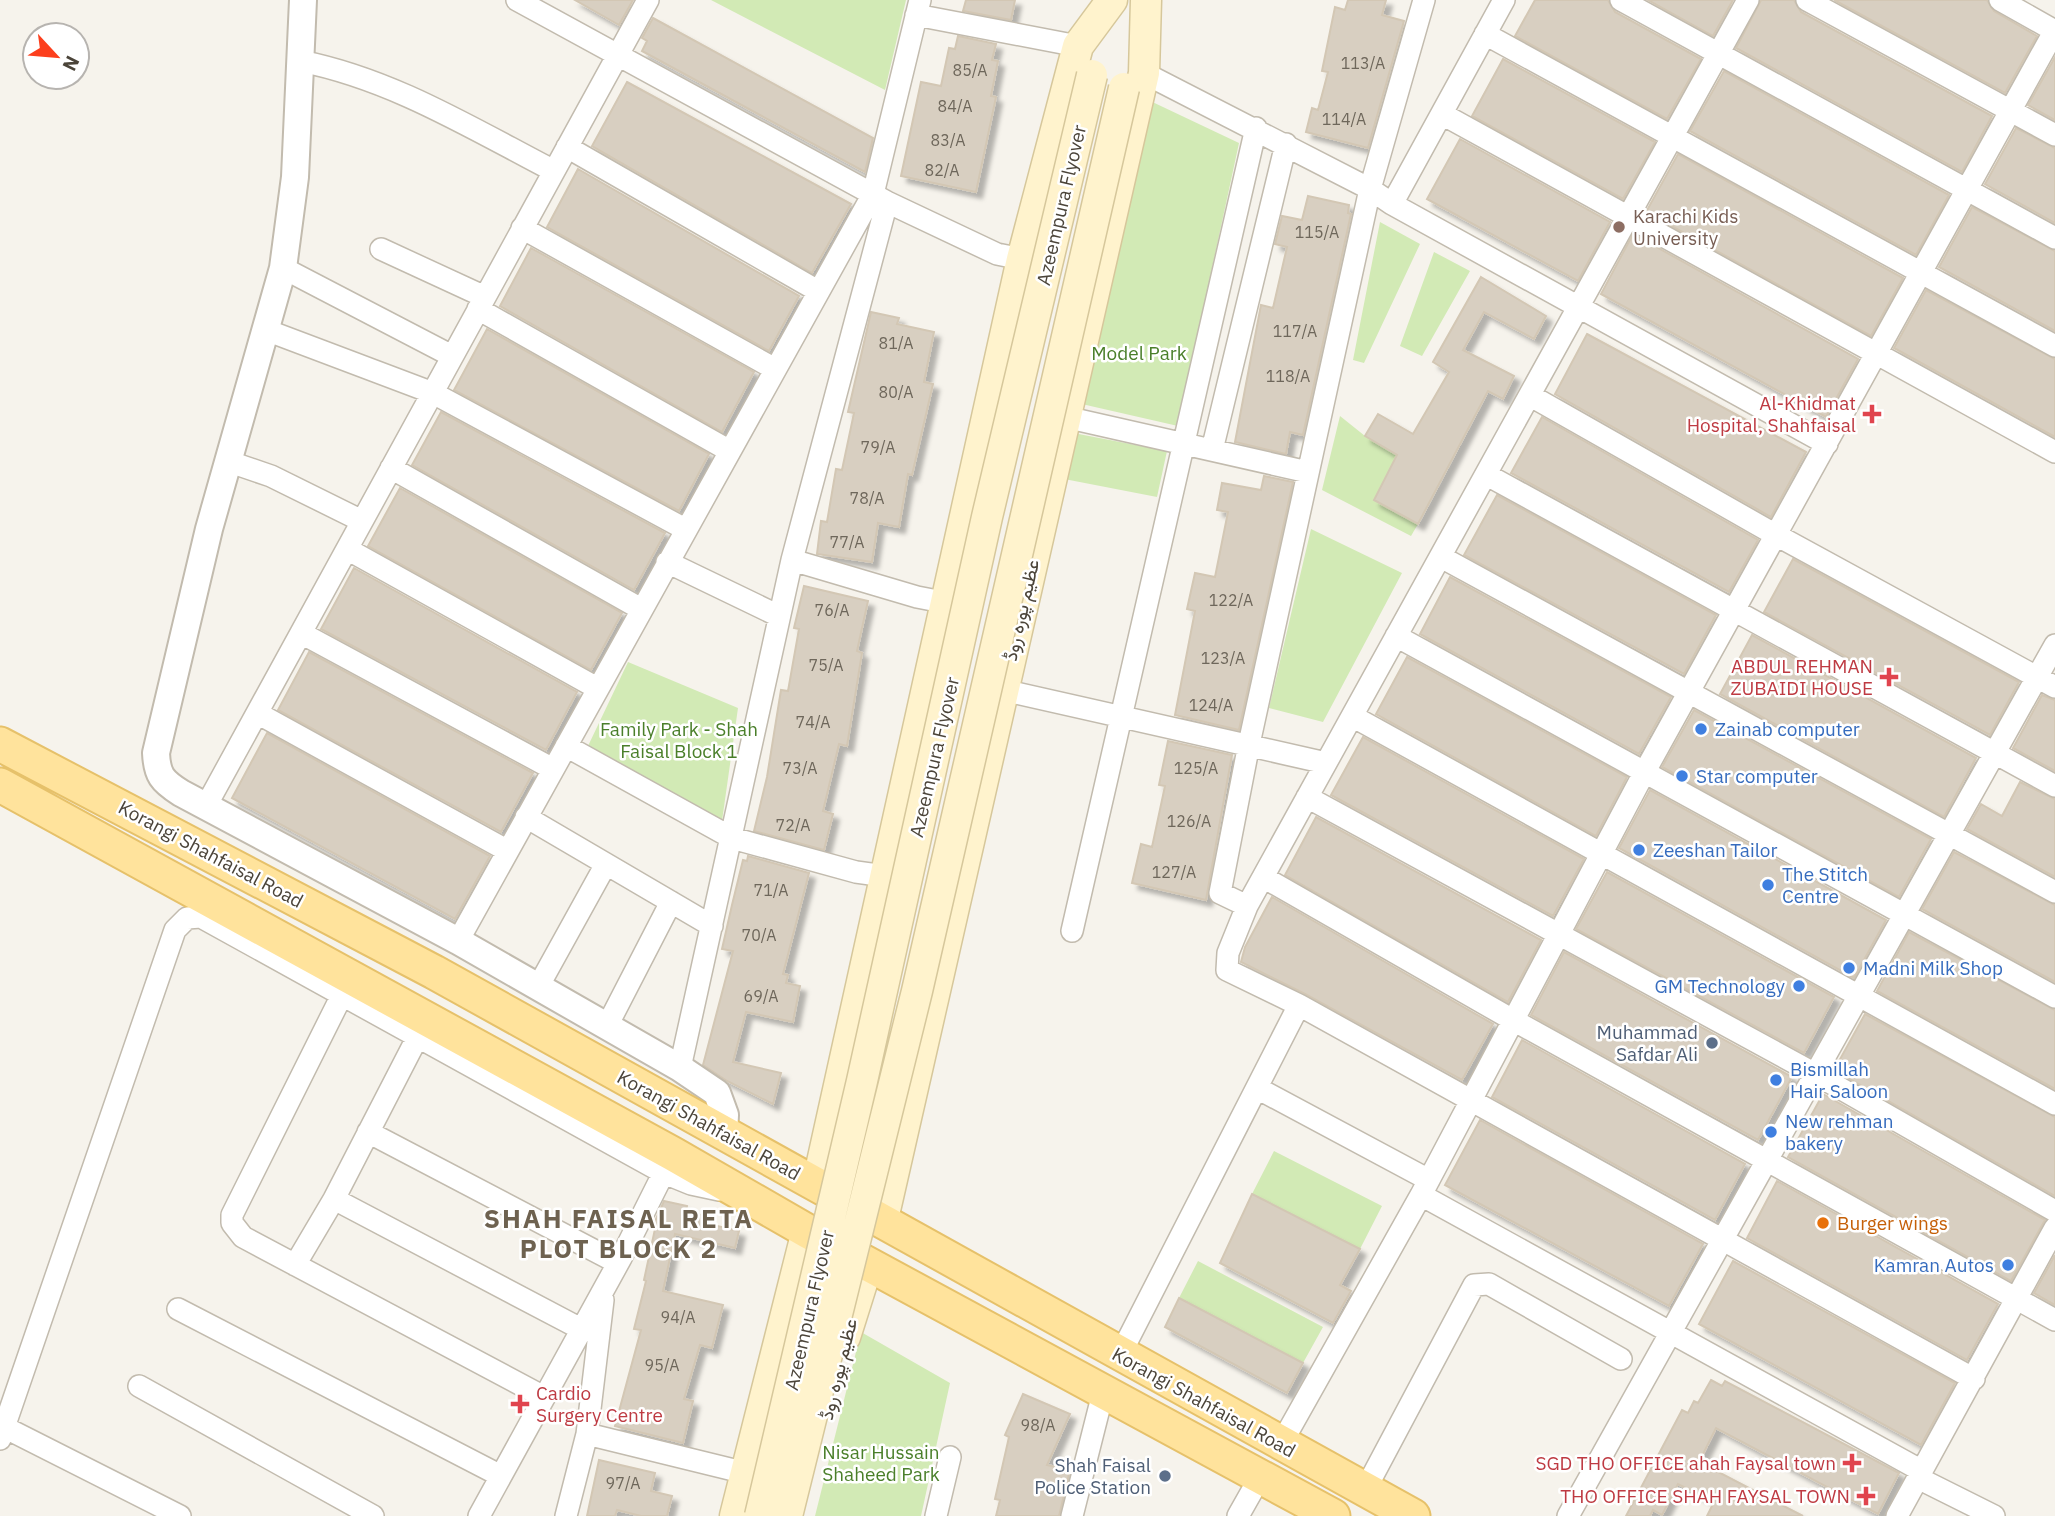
<svg xmlns="http://www.w3.org/2000/svg" width="2055" height="1516" font-family="'IBM Plex Sans',Vazirmatn,sans-serif">
<style>
.green{fill:#d2eab5}
.building{fill:#d8cfc1;stroke:#d3c7b4;stroke-width:2;filter:url(#shadow)}
.lines{fill:none;stroke-linecap:round;stroke-linejoin:round}
.minor-casing{stroke:#c2bbae;stroke-width:24}
.tertiary-casing{stroke:#c2bbae;stroke-width:30}
.secondary-casing{stroke:#d6c79b;stroke-width:33}
.primary-casing{stroke:#e6c16a;stroke-width:37}
.minor{stroke:#fff;stroke-width:21}
.tertiary{stroke:#fff;stroke-width:26}
.secondary{stroke:#fff3cd;stroke-width:30}
.primary{stroke:#ffe39c;stroke-width:33}
.secondary-bridge-casing{stroke:#d6c79b;stroke-width:33;stroke-linecap:butt}
.secondary-bridge{stroke:#fff3cd;stroke-width:30}
.education-dot{fill:#8d6e63;stroke:#fff;stroke-width:2.5}
.health-dot{fill:#e0444e;stroke:#fff;stroke-width:2.5}
.shop-dot{fill:#3f7fe0;stroke:#fff;stroke-width:2.5}
.service-dot{fill:#5c6f8a;stroke:#fff;stroke-width:2.5}
.food-dot{fill:#e8710a;stroke:#fff;stroke-width:2.5}
.labels{text-anchor:middle;stroke-width:5;stroke-linejoin:round;paint-order:stroke}
.number-label{font-size:16px;fill:#6e675b}
.street-label{font-size:19px;fill:#4b4439;stroke:#fff}
.education-label{font-size:19px;fill:#785e54;stroke:#fff;text-anchor:start}
.park-label{font-size:19px;fill:#4a7f2a;stroke:#fff}
.health-label{font-size:19px;fill:#be3a42;stroke:#fff;text-anchor:end}
.shop-label{font-size:19px;fill:#366cbe;stroke:#fff;text-anchor:start}
.service-label{font-size:19px;fill:#4e5e75;stroke:#fff;text-anchor:end}
.food-label{font-size:19px;fill:#c56008;stroke:#fff;text-anchor:start}
.district-label{font-size:26px;font-weight:bold;letter-spacing:2px;fill:#6e6250;stroke:#fff}
</style>
<defs>
<filter id="shadow"><feDropShadow dx="6" dy="6" stdDeviation="2" flood-color="#0004"/></filter>
</defs>
<rect width="100%" height="100%" fill="#f6f3ec"/>
<!-- green -->
<path class="green" d="M711,0h195l-21,90z
M1144,98l95,45 -61,283 -105,-24z
M1380,222l40,22 -56,119 -11,-3z
M1434,252l36,19 -48,85 -22,-10z
M1340,416l25,20 42,25 -17,8 -16,31 44,24 -7,12 -89,-46z
M1068,432l99,19 -10,46 -98,-19z
M1311,529l91,44 -79,149 -54,-14z
M628,662l110,46 -17,120 -133,-82z
M1274,1151l108,55 -22,43 -108,-55z
M1198,1261l125,66 -20,36 -124,-65z
M861,1332l89,51 -29,133h-106z"/>
<!-- building -->
<path class="building" d="M575,0h58l-14,25z
M966,0h49l-4,20 -48,-9z
M1348,0h38l-4,15 22,6 -36,127 -62,-16 6,-24 6,2 10,-38 -6,-1 13,-64 10,3z
M1535,0h73l7,12 86,47 -34,60 -152,-83z
M1648,0h85l-20,36z
M1761,0h33l7,12 191,104 -30,56 -226,-124z
M1834,0h153l7,11 43,25 -32,57z
M653,18l220,120 -8,34 -223,-121 5,-10 -5,-3z
M958,36l38,8 -4,16 6,1 -7,35 5,1 -20,95 -75,-16 20,-94 20,4 8,-38 6,1z
M2055,57v63l-27,-15z
M1503,59l152,83 -32,57 -151,-83z
M1724,71l225,124 -33,60 -226,-124z
M627,82l224,122 -39,69 -220,-127z
M2016,128l39,20v75l-70,-39z
M1460,139l150,83 -32,59 -151,-82z
M1678,154l225,124 -32,58 -225,-124z
M578,169l221,127 -30,55 -222,-124z
M1308,196l41,9 -1,8 3,1 -48,221 -13,-3 -4,22 -51,-12 26,-137 12,3 14,-61 -12,-3 7,-28 20,4z
M1972,207l83,44v80l-116,-64z
M1633,234l225,125 -32,58 -225,-123z
M531,248l223,124 -32,60 -222,-126z
M1481,277l65,39 -12,23 -50,-27 -21,38 51,26 -11,23 -15,-8 -70,133 -44,-24 23,-45 -32,-19 13,-22 35,20 36,-62 -16,-10z
M1926,290l129,69v78l-161,-89z
M871,312l28,6 -2,6 37,8 -10,50 9,2 -21,91 -4,-1 -9,53 -21,-4 -6,39 -55,-8 4,-33 6,1 9,-53 6,1 12,-57 -6,-1z
M487,329l222,125 -30,57 -225,-121z
M1587,334l219,118 -35,65 -216,-123z
M441,412l224,121 -31,57 -222,-125z
M1542,417l216,123 -29,52 -218,-119z
M1264,476l29,6 -54,248 -64,-15 20,-104 -8,-2 8,-36 20,4 13,-65 -11,-2 5,-27 39,7z
M400,488l222,125 -31,57 -223,-124z
M1497,495l219,120 -32,59 -220,-119z
M1793,559l226,123 -29,53 -226,-123z
M354,568l223,124 -31,58 -225,-121z
M1450,577l221,120 -32,57 -219,-120z
M804,586l64,15 -11,50 5,2 -15,93 -8,-2 -16,67 10,3 -9,36 -70,-19 13,-54 14,-87 7,1 11,-62 -5,-1z
M1752,635l224,123 -32,59 -224,-123z
M309,652l224,121 -32,59 -223,-122z
M1407,657l220,120 -31,59 -220,-122z
M2042,695l13,5v71l-42,-23z
M1694,710l237,129 -32,58 -237,-130z
M267,733l223,123 -35,63 -223,-121z
M1363,737l221,122 -31,57 -222,-121z
M1168,741l64,14 -26,145 -74,-17 9,-39 11,3 13,-61 -6,-1z
M2020,782l35,17v78l-88,-48 14,-25 21,12z
M1650,790l236,130 -32,58 -235,-130z
M1316,817l225,123 -33,62 -223,-127z
M1954,852l101,53v77l-133,-73z
M748,856l61,17 -26,101 5,1 -2,8 14,3 -7,36 -47,-10 -13,50 48,11 -8,31 -46,-23 -24,-16 30,-114 -11,-2 10,-44 11,-45 4,1z
M1607,872l227,125 -30,56 -228,-124z
M1272,897l221,127 -31,56 -157,-86 -64,-32 4,-15z
M1909,932l146,78v79l-178,-98z
M1564,952l228,125 -34,63 -227,-125z
M1865,1014l190,103v79l-221,-126z
M1522,1040l223,124 -30,56 -223,-123z
M1823,1094l222,126 -34,61 -223,-124z
M1480,1120l223,124 -34,62 -224,-121z
M1777,1181l221,123 -31,56 -220,-122z
M1252,1194l108,55 -20,36 11,6 -18,32 -113,-60z
M664,1201l23,5 -1,5 19,5 -1,7 35,8 -4,17 -60,-14 -12,57 60,14 -11,43 -12,-3 -16,54 9,2 -10,42 -68,-17 26,-96 -7,-1 12,-48 -2,-1 11,-51 -3,-1z
M2055,1255v50l-21,-12z
M1733,1261l222,122 -34,62 -222,-121z
M1179,1298l124,65 -16,30 -122,-66z
M1711,1380l11,6 3,-5 174,92 -21,41 -162,-86 -17,34 104,54h-96l7,-14 -36,-18 -16,31 -9,-5 -3,6h-24l56,-106 6,3 6,-12 4,2z
M1023,1394l47,20 -23,51 23,5 -11,46h-63l4,-16 -5,-1 14,-62 -4,-2z
M599,1460l56,13 -4,18 21,5 -5,20h-26l-24,-6 -2,6h-28z"/>
<g class="lines">
<!-- minor casing -->
<g class="minor-casing">
<path id="minor" d="M517,0l370,202 110,52 25,5
M1621,0l434,238
M1807,0l248,135
M2000,0l55,31
M916,15l162,31
M1485,34l570,312
M300,61c92,18 171,67 254,110
M1144,73l226,116 22,15 435,240
M1442,114l613,338
M567,147l251,144
M1392,204l112,-204
M522,228l253,141
M381,249l104,48
M283,268l169,88
M478,309l250,141
M266,330l167,63 252,136
M1531,396l245,139 279,152
M1074,419l234,53
M1212,450l74,-306
M230,462l41,14 91,45
M391,468l250,141
M1487,475l568,311
M347,549l250,139
M1441,557l614,335
M792,560l125,37 31,6
M667,562l112,54
M301,633l252,136
M1396,636l659,361
M1003,690l323,73
M257,713l251,138
M1352,716l703,388
M566,746l166,92 124,34 29,4
M1307,797l510,278 238,136
M206,806l442,-806
M526,817l186,109
M1263,877l250,143 542,300
M1247,906l-27,-13 29,-149 121,-555 54,-189
M1072,931l184,-803
M458,941l415,-747 47,-194
M538,987l68,-123
M341,997l-109,218v8l11,14 301,160
M1299,1005l675,374
M607,1026l64,-124
M680,1068l112,-508 95,-358
M1257,1088l172,92
M368,1132l250,131
M1421,1195l501,276
M334,1199l247,130
M295,1265l39,-66 83,-161
M178,1309l323,167
M1120,1355l179,-350 -72,-35 1,-17 19,-47 501,-906
M139,1386l234,130
M4,1427l176,89
M587,1434l159,39
M0,1439l175,-509 12,-12 14,-1 463,256 27,11 28,6
M1281,1444l140,-249 223,-422 411,-743
M1918,1478l76,38
M1365,1490l109,-205 15,-1 132,75
M479,1516l142,-258 48,-96
M566,1516l21,-82 16,-134
M936,1516l14,-59
M1072,1516l31,-123
M1238,1516l22,-39
M1568,1516l487,-871
M1897,1516l158,-288"/>
</g>
<!-- tertiary casing -->
<g class="tertiary-casing">
<path id="tertiary" d="M303,0l-8,177 -12,91 -74,261 -53,224c1,22 6,28 25,40l277,148 222,127 37,25 8,22 -1,19"/>
</g>
<!-- secondary casing -->
<g class="secondary-casing">
<path id="secondary" d="M817,1185l205,-926 56,-213 34,-46
M883,1219l261,-1146 2,-73
M845,1337l23,-73
M735,1516l72,-285"/>
</g>
<!-- primary casing -->
<g class="primary-casing">
<path id="primary" d="M0,744l434,228 979,544
M0,785l673,369 134,77 526,285"/>
</g>
<!-- minor -->
<use href="#minor" class="minor"/>
<!-- tertiary -->
<use href="#tertiary" class="tertiary"/>
<!-- secondary -->
<use href="#secondary" class="secondary"/>
<!-- primary -->
<use href="#primary" class="primary"/>
<!-- secondary-bridge casing -->
<g class="secondary-bridge-casing">
<path id="secondary-bridge" d="M760,1516l102,-435 125,-564 105,-442
M787,1516l130,-525 207,-903"/>
</g>
<!-- secondary-bridge -->
<use href="#secondary-bridge" class="secondary-bridge"/>
</g>
<!-- markers -->
<circle class="education-dot" cx="1619" cy="227" r="7"/>
<g class="health-dot">
<path d="M1868.5 403.5h7v7h7v7h-7v7h-7v-7h-7v-7h7z"/>
<path d="M1885.5 666.5h7v7h7v7h-7v7h-7v-7h-7v-7h7z"/>
<path d="M516.5 1393.5h7v7h7v7h-7v7h-7v-7h-7v-7h7z"/>
<path d="M1848.5 1452.5h7v7h7v7h-7v7h-7v-7h-7v-7h7z"/>
<path d="M1862.5 1485.5h7v7h7v7h-7v7h-7v-7h-7v-7h7z"/>
</g>
<g class="shop-dot">
<circle cx="1701" cy="729" r="7"/>
<circle cx="1682" cy="776" r="7"/>
<circle cx="1639" cy="850" r="7"/>
<circle cx="1768" cy="885" r="7"/>
<circle cx="1849" cy="968" r="7"/>
<circle cx="1799" cy="986" r="7"/>
<circle cx="1776" cy="1080" r="7"/>
<circle cx="1771" cy="1132" r="7"/>
<circle cx="2008" cy="1265" r="7"/>
</g>
<g class="service-dot">
<circle cx="1712" cy="1043" r="7"/>
<circle cx="1165" cy="1476" r="7"/>
</g>
<circle class="food-dot" cx="1823" cy="1223" r="7"/>
<g class="labels">
<!-- number labels -->
<g class="number-label">
<text x="1363" y="69">113/A</text>
<text x="970" y="76">85/A</text>
<text x="955" y="112">84/A</text>
<text x="1344" y="125">114/A</text>
<text x="948" y="146">83/A</text>
<text x="942" y="176">82/A</text>
<text x="1317" y="238">115/A</text>
<text x="1295" y="337">117/A</text>
<text x="896" y="349">81/A</text>
<text x="1288" y="382">118/A</text>
<text x="896" y="398">80/A</text>
<text x="878" y="453">79/A</text>
<text x="867" y="504">78/A</text>
<text x="847" y="548">77/A</text>
<text x="1231" y="606">122/A</text>
<text x="832" y="616">76/A</text>
<text x="1223" y="664">123/A</text>
<text x="826" y="671">75/A</text>
<text x="1211" y="711">124/A</text>
<text x="813" y="728">74/A</text>
<text x="800" y="774">73/A</text>
<text x="1196" y="774">125/A</text>
<text x="1189" y="827">126/A</text>
<text x="793" y="831">72/A</text>
<text x="1174" y="878">127/A</text>
<text x="771" y="896">71/A</text>
<text x="759" y="941">70/A</text>
<text x="761" y="1002">69/A</text>
<text x="678" y="1323">94/A</text>
<text x="662" y="1371">95/A</text>
<text x="1038" y="1431">98/A</text>
<text x="623" y="1489">97/A</text>
</g>
<!-- street labels -->
<g class="street-label">
<text transform="translate(1061 205) rotate(-77)" y="7">Azeempura Flyover</text>
<text transform="translate(1021 610) rotate(-77)" y="7">عظیم پورہ روڈ</text>
<text transform="translate(934 757) rotate(-77)" y="7">Azeempura Flyover</text>
<text transform="translate(211 854) rotate(28)" y="7">Korangi Shahfaisal Road</text>
<text transform="translate(709 1125) rotate(29)" y="7">Korangi Shahfaisal Road</text>
<text transform="translate(809 1310) rotate(-77)" y="7">Azeempura Flyover</text>
<text transform="translate(838 1369) rotate(-76)" y="7">عظیم پورہ روڈ</text>
<text transform="translate(1204 1402) rotate(29)" y="7">Korangi Shahfaisal Road</text>
</g>
<!-- education labels -->
<g class="education-label">
<text x="1633" y="223">Karachi Kids<tspan x="1633" dy="22">University</tspan></text>
</g>
<!-- park labels -->
<g class="park-label">
<text x="1139" y="360">Model Park</text>
<text x="679" y="736">Family Park - Shah<tspan x="679" dy="22">Faisal Block 1</tspan></text>
<text x="881" y="1459">Nisar Hussain<tspan x="881" dy="22">Shaheed Park</tspan></text>
</g>
<!-- health labels -->
<g class="health-label">
<text x="1856" y="410">Al-Khidmat<tspan x="1856" dy="22">Hospital, Shahfaisal</tspan></text>
<text x="1873" y="673">ABDUL REHMAN<tspan x="1873" dy="22">ZUBAIDI HOUSE</tspan></text>
<text x="536" y="1400" text-anchor="start">Cardio<tspan x="536" dy="22">Surgery Centre</tspan></text>
<text x="1836" y="1470">SGD THO OFFICE ahah Faysal town</text>
<text x="1850" y="1503">THO OFFICE SHAH FAYSAL TOWN</text>
</g>
<!-- shop labels -->
<g class="shop-label">
<text x="1715" y="736">Zainab computer</text>
<text x="1696" y="783">Star computer</text>
<text x="1653" y="857">Zeeshan Tailor</text>
<text x="1782" y="881">The Stitch<tspan x="1782" dy="22">Centre</tspan></text>
<text x="1863" y="975">Madni Milk Shop</text>
<text x="1785" y="993" text-anchor="end">GM Technology</text>
<text x="1790" y="1076">Bismillah<tspan x="1790" dy="22">Hair Saloon</tspan></text>
<text x="1785" y="1128">New rehman<tspan x="1785" dy="22">bakery</tspan></text>
<text x="1994" y="1272" text-anchor="end">Kamran Autos</text>
</g>
<!-- service labels -->
<g class="service-label">
<text x="1698" y="1039">Muhammad<tspan x="1698" dy="22">Safdar Ali</tspan></text>
<text x="1151" y="1472">Shah Faisal<tspan x="1151" dy="22">Police Station</tspan></text>
</g>
<!-- food labels -->
<g class="food-label">
<text x="1837" y="1230">Burger wings</text>
</g>
<!-- district labels -->
<g class="district-label">
<text x="619" y="1228">SHAH FAISAL RETA<tspan x="619" dy="30">PLOT BLOCK 2</tspan></text>
</g>
</g>
<!-- north arrow -->
<g transform="translate(56 56) rotate(116)"><circle r="33" fill="#ffffff" stroke="#b7b4b0" stroke-width="2"/>
<path d="M0-5L12 26L0 18L-12 26Z" fill="#fc3f1d"/>
<text y="-10" font-size="19" font-weight="bold" text-anchor="middle" fill="#4b4439">N</text>
</g>
</svg>
